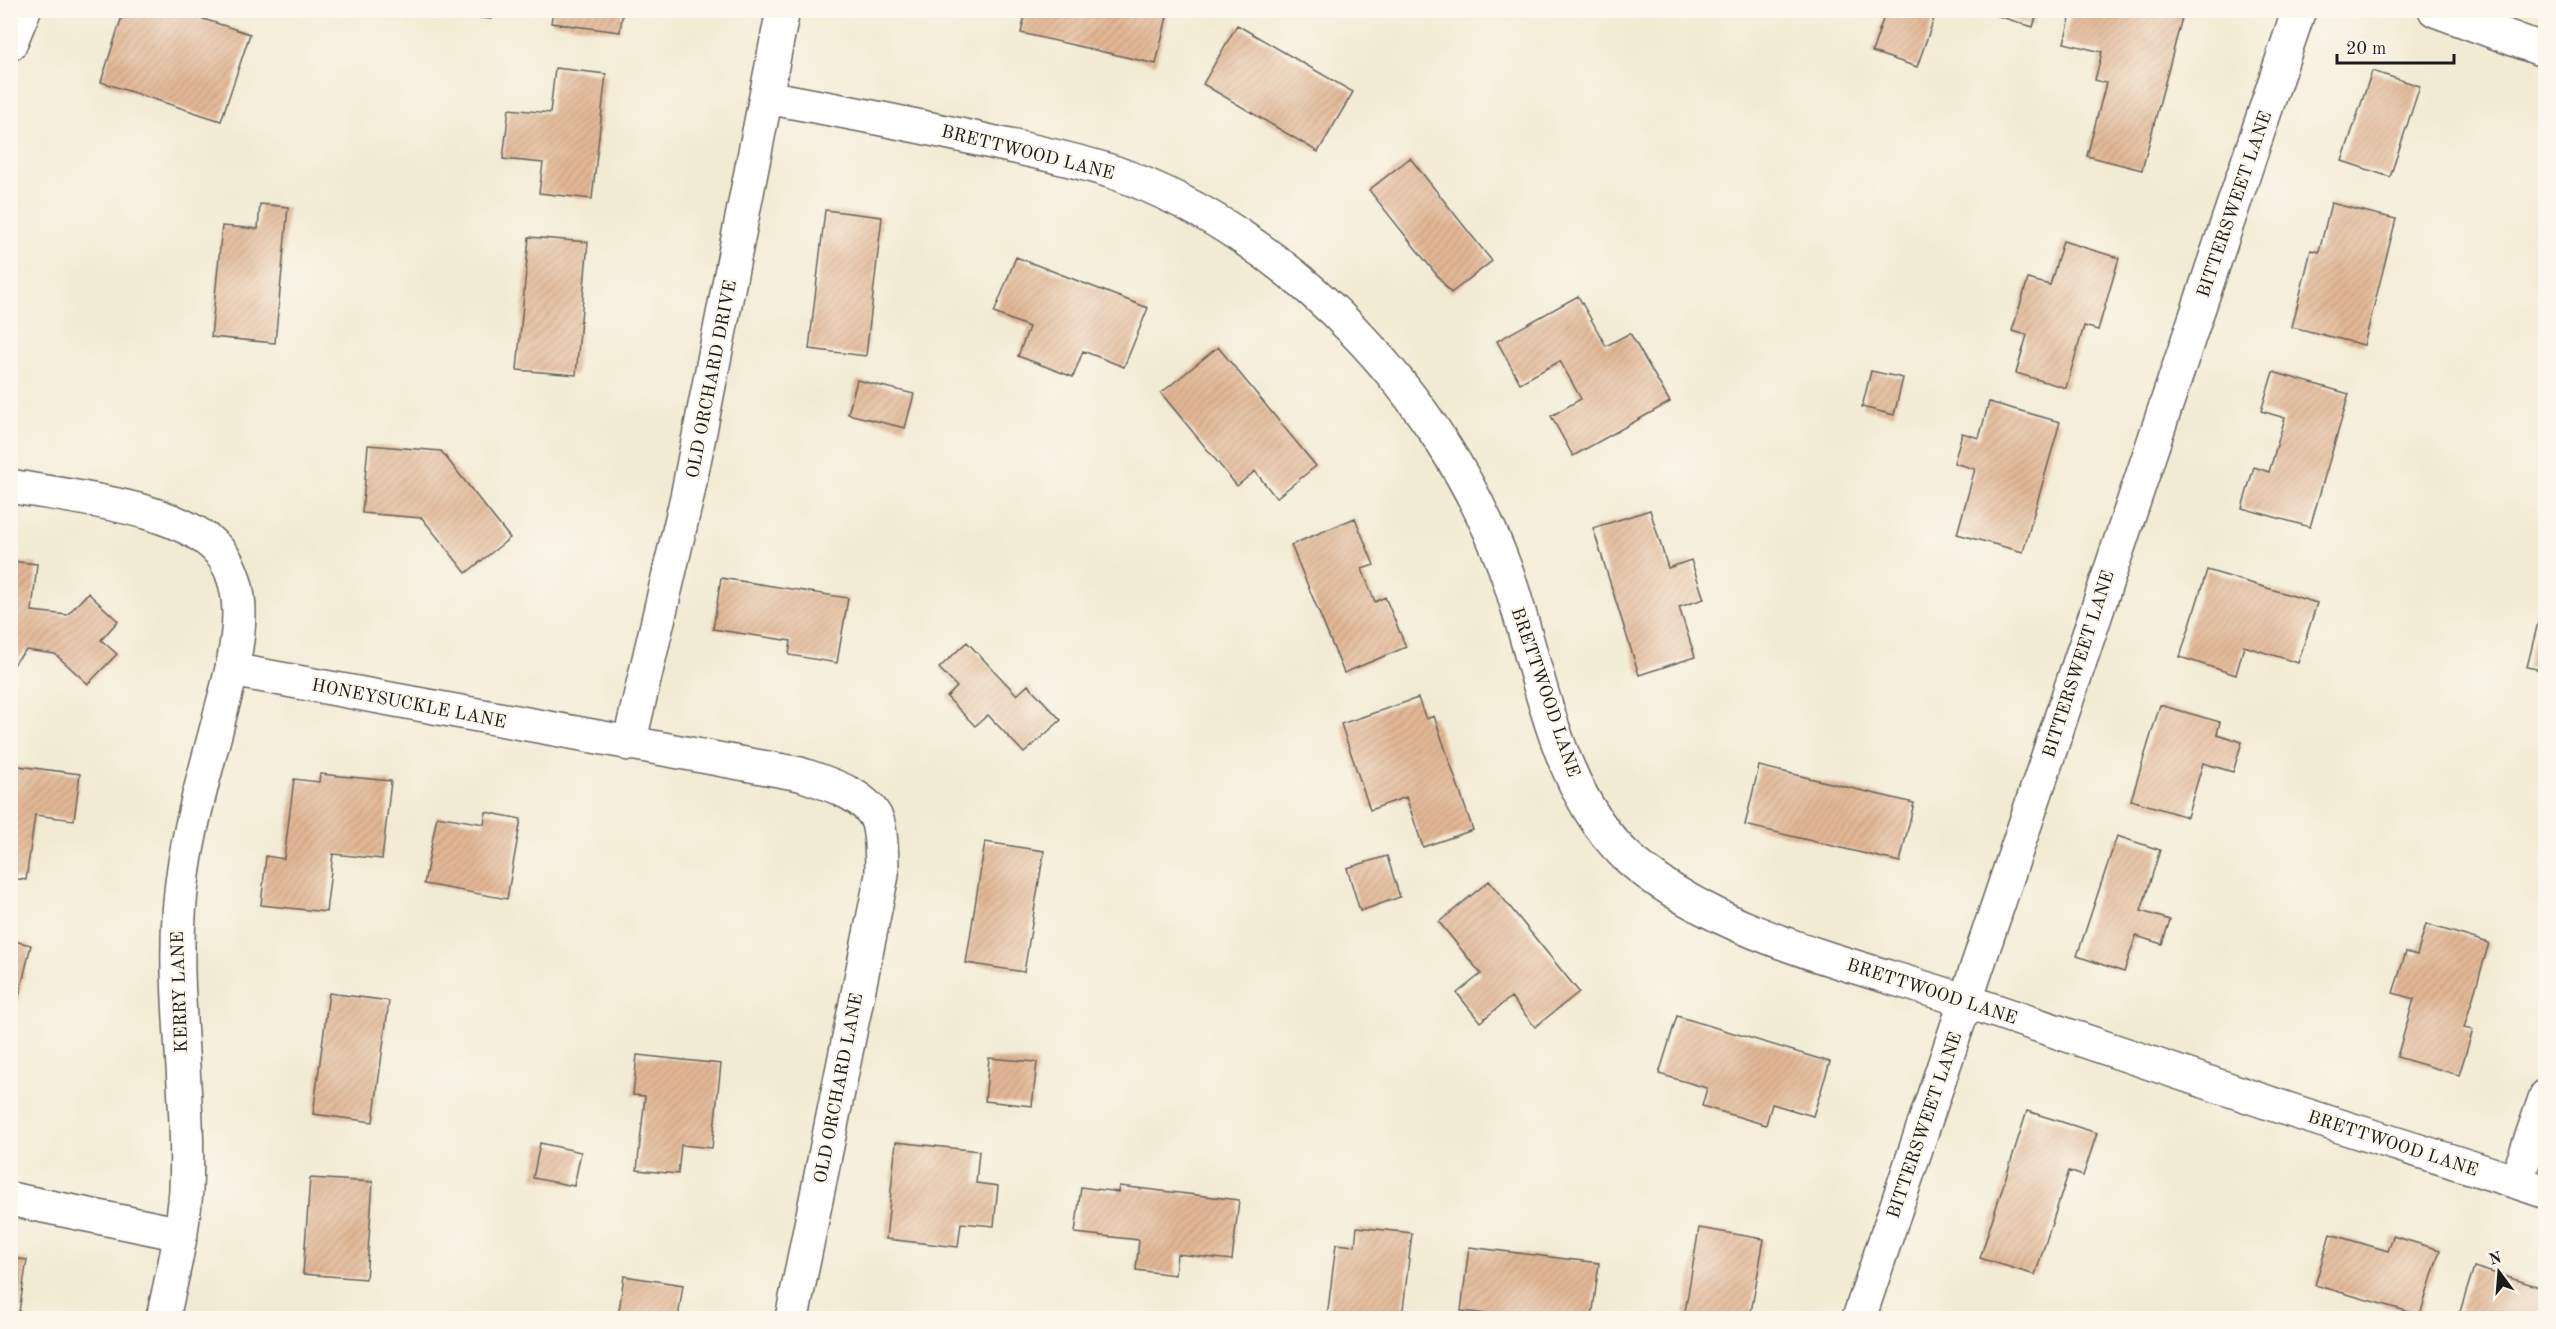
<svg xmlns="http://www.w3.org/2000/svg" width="2556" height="1329" font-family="'Old Standard TT',serif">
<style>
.building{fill:url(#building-hatch)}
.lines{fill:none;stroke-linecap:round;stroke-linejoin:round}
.street-casing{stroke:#67645c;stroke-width:36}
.street{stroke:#fff;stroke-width:33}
.labels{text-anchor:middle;stroke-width:4.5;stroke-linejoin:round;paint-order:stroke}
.street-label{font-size:18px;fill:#1c1c1c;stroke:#fbf7ec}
</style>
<defs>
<pattern id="building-hatch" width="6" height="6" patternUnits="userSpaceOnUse" patternTransform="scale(1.5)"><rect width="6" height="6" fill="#e2b795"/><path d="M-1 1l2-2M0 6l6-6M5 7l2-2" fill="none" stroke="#c19d80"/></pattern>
</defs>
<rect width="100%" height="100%" fill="#fbf7ec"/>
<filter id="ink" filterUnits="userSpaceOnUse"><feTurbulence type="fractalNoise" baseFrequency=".0167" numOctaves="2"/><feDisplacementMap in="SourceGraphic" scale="12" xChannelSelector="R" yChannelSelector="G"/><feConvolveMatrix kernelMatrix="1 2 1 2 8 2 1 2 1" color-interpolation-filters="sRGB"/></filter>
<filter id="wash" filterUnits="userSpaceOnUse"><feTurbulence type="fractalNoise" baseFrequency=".008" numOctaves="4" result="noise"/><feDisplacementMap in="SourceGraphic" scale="24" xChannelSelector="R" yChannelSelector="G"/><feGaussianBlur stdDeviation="1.35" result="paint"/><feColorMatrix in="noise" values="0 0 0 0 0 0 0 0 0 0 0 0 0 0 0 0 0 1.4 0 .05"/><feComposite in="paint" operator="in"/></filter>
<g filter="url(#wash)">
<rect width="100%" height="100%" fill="#f2ebd4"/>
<g id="blocks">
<!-- building -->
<path class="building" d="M124,10h72l-2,6 56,18 -29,87 -120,-39z
M444,10h48l-1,9 -48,-4z
M553,10h70l-3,22 -69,-9z
M881,10h51l-1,8z
M1026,10h135l7,2 -12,52 -135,-31z
M1886,10h51l-20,57 -45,-15z
M1979,10h59l-5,17z
M2072,10h112l-42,160 -55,-14 19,-73 -11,-3 7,-28 -38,-9z
M1237,25l116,67 -35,60 -115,-68z
M555,68l51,6 -14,125 -53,-6 4,-30 -40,-4 6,-50 41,4z
M2372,71l48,15 -30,91 -48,-16z
M1410,158l82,103 -41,32 -82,-103z
M2331,203l65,16 -32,126 -72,-18 19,-77 8,2z
M260,204l28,3 -13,136 -64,-6 11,-111 36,3z
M825,210l57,7 -16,139 -57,-7z
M529,237l59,5 -12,133 -59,-5z
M2063,241l56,17 -21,72 -14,-4 -18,62 -50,-15 11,-38 -15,-4 16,-52 22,6z
M1016,257l132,51 -24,59 -41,-16 -10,26 -55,-21 11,-29 -35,-14z
M1578,296l28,50 24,-13 40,69 -97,54 -22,-40 30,-17 -21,-38 -40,22 -23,-42z
M1218,347l98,119 -40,32 -21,-27 -18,15 -76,-93z
M1871,371l32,7 -9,37 -32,-8z
M2273,372l76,22 -39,133 -68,-19 12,-41 15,5 16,-54 -24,-7z
M857,380l57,14 -9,34 -57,-14z
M1989,402l71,20 -37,130 -66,-18 18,-65 -21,-6 8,-30 17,5z
M368,445l73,6 69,87 -44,35 -44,-55 -60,-5z
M1650,510l18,58 23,-8 13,39 -25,8 16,50 -56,18 -46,-147z
M1355,518l19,47 -12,4 13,33 10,-5 21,50 -62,26 -53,-128z
M10,561l27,3 -5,47 35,4 21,-22 30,28 -17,19 16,14 -29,30 -33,-30 -29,-4 -16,18z
M2207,570l110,33 -19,60 -54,-17 -8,29 -56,-18z
M721,578l127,20 -11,65 -48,-8 2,-14 -78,-12z
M2545,594h1v77l-19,-4z
M967,642l50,53 11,-10 33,35 -37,33 -36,-38 -13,11 -28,-29 10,-10 -18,-19z
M1418,698l8,21 8,-3 39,114 -50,17 -17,-50 -36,13 -29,-86z
M2160,705l60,17 -3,12 25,8 -9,30 -30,-9 -16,54 -56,-17z
M10,765l70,9 -6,46 -39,-5 -9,65 -16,-2z
M1759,766l155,37 -14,59 -155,-37z
M320,774l71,7 -9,78 -49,-5 -7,58 -65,-7 5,-49 18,3 10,-80 25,3z
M486,812l35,7 -14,80 -83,-15 13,-68 47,8z
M2117,836l43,14 -19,61 29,9 -8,24 -26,-8 -12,36 -47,-16z
M985,842l59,9 -20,121 -58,-9z
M1387,856l13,41 -40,14 -13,-43z
M1489,881l90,111 -44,35 -24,-30 -31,25 -23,-29 24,-19 -42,-52z
M2426,924l63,19 -25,85 9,2 -14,45 -62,-18 17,-58 -21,-6 13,-41 11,3z
M10,940l21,5 -20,85h-1z
M329,993l60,8 -16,121 -60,-8z
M1677,1016l153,46 -17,54 -41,-12 -6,21 -64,-19 5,-18 -48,-14z
M637,1055l84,9 -9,84 -31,-3 -3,29 -41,-4 8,-74 -12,-1z
M989,1058l48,4 -5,44 -47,-5z
M2027,1111l70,22 -14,43 -14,-5 -34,104 -55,-17z
M896,1142l83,9 -3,32 22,3 -4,40 -33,-3 -3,24 -72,-8z
M540,1143l41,9 -7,34 -41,-8z
M310,1178l63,4 -7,97 -63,-5z
M1119,1186l120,14 -7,60 -55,-6 -2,21 -39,-5 3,-30 -64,-7 6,-46 37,5z
M1357,1227l55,6 -10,85h-75l9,-74 19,2z
M1699,1228l65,11 -14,79h-66z
M2330,1234l58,17 5,-15 47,14 -20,65 -105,-30z
M1469,1247l130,16 -7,55h-69l-62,-7z
M10,1258l17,2 -9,58h-8z
M2474,1267l72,22v29h-88z
M624,1276l59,9 -5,33h-60z"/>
</g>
</g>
<g filter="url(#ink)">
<use href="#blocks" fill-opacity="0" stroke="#67645c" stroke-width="1.5"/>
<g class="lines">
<!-- street casing -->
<g class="street-casing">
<path id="street" d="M2435,10l111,41
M10,44l14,-34
M766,97c77,14 154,29 230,46 41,9 81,17 120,30 174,62 326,223 389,395 34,93 48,226 128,294 92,77 226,103 339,141 106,35 212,72 318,107 85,28 171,53 256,82
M10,486c57,11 183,21 215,73 9,15 14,35 14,53 0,33 -9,67 -18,99 -13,52 -29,104 -37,157 -17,108 7,213 2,322 -3,43 -14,86 -23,128
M232,670l568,104c23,8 70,21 78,49 4,16 4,35 4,52l-90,443
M629,744l58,-247 96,-487
M2516,1182l30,-86
M10,1199l171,35
M1859,1318l440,-1308"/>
</g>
<!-- street -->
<use href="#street" class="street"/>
</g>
</g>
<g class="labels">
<!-- street labels -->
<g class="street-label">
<text transform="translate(1028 152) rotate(14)" y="6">BRETTWOOD LANE</text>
<text transform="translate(2234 204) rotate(-71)" y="6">BITTERSWEET LANE</text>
<text transform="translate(711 379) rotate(-79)" y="6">OLD ORCHARD DRIVE</text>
<text transform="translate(2078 664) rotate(-72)" y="6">BITTERSWEET LANE</text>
<text transform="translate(1546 692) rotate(71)" y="6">BRETTWOOD LANE</text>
<text transform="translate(409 703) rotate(11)" y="6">HONEYSUCKLE LANE</text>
<text transform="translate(1932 991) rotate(18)" y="6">BRETTWOOD LANE</text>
<text transform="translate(179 992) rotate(-92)" y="6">KERRY LANE</text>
<text transform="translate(838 1088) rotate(-79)" y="6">OLD ORCHARD LANE</text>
<text transform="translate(1924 1125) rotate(-71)" y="6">BITTERSWEET LANE</text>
<text transform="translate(2393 1143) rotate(18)" y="6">BRETTWOOD LANE</text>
</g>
</g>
<!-- margin -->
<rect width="2556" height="1329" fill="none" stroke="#fbf7ec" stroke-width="36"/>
<!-- north arrow -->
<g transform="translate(2499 1272) rotate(344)" stroke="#fbf7ec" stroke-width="4.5" paint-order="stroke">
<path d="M0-4.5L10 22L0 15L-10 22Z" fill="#1c1c1c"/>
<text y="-9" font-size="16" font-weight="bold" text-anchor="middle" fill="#1c1c1c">N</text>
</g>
<!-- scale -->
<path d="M2337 54v9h117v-9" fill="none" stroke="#1c1c1c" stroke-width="3"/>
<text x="2346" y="54" font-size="18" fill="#1c1c1c" stroke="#fbf7ec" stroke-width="4.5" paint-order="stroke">20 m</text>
</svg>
